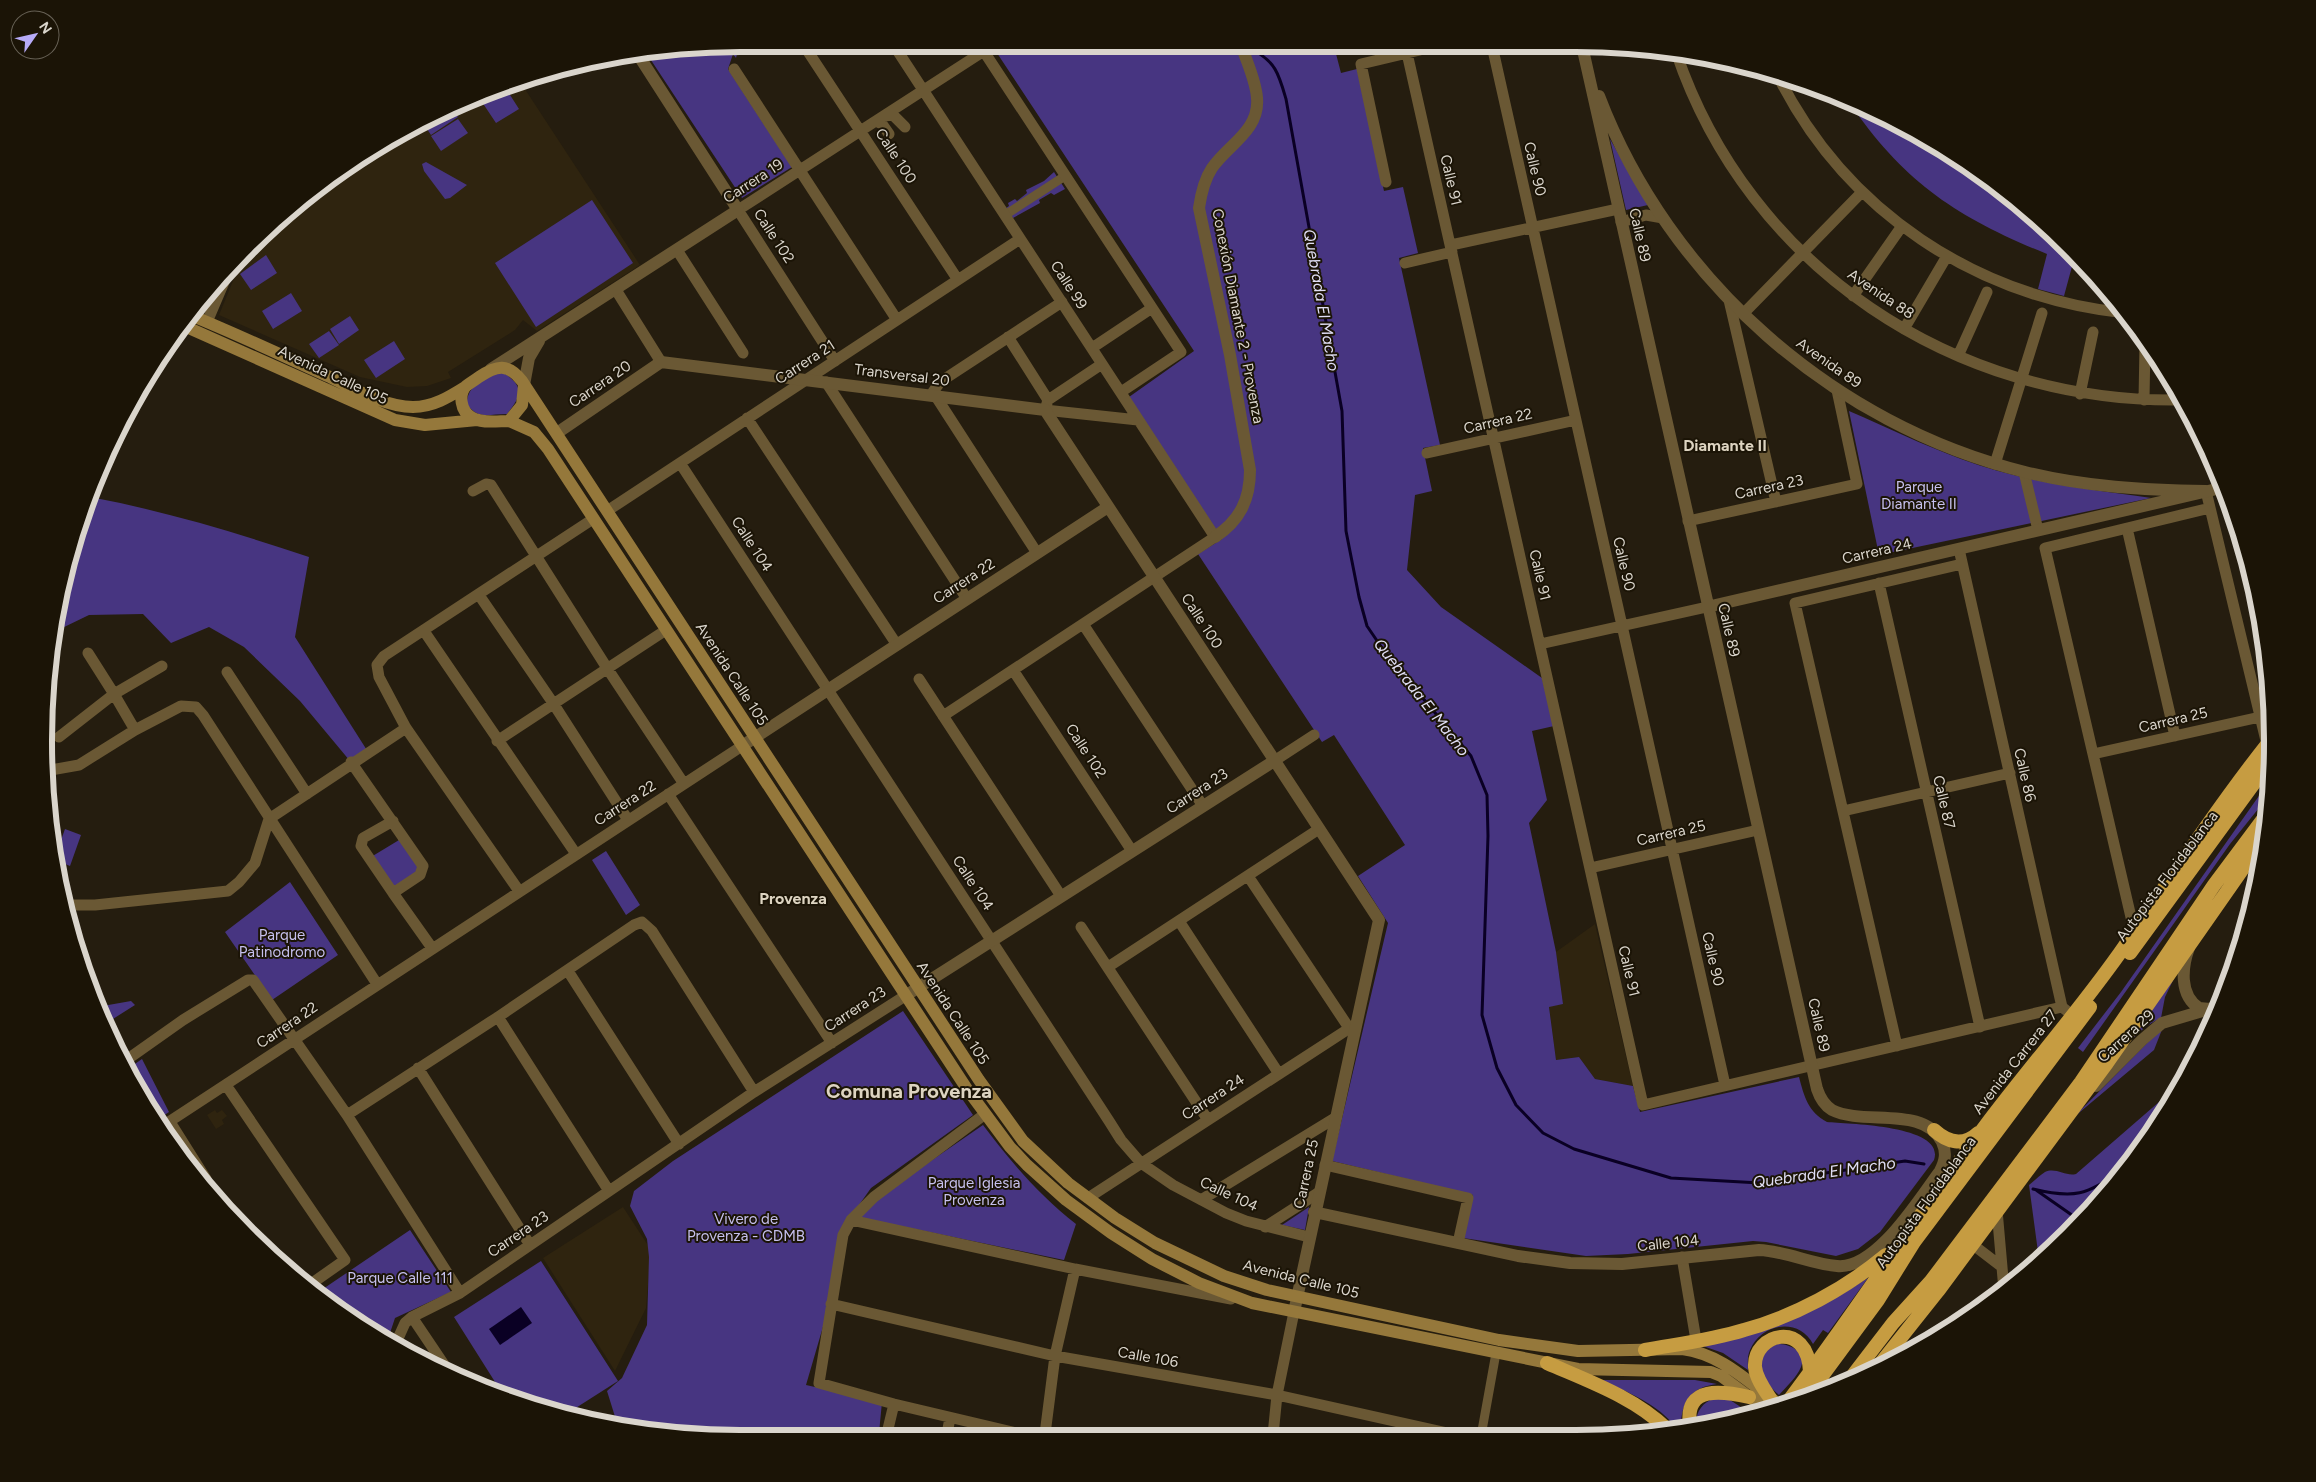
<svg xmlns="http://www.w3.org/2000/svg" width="2316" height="1482" font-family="Figtree,sans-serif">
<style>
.built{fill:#2f240f}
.green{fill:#473581}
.water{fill:#0a0024}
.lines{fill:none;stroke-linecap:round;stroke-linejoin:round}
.stream{stroke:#0a0024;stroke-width:3}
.pedestrian{stroke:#6a5834;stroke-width:9}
.minor{stroke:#6a5834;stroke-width:11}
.tertiary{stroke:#6a5834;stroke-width:12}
.secondary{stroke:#95783b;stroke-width:12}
.trunk{stroke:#c69c41;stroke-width:14}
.labels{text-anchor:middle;stroke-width:4;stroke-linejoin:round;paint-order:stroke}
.street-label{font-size:15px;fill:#dad5cc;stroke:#1b1406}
.park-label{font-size:15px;fill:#c6c0ee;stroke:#1b1406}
.water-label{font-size:16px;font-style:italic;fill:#e0def5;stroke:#1b1406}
.neighbourhood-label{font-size:16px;font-weight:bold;fill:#ddd4c1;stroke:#1b1406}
.district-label{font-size:20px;font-weight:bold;fill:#ddd4c1;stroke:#1b1406}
.rim{fill:none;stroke:#dad5cc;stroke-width:6}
</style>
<rect width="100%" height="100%" fill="#251d0f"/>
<!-- built -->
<path class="built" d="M519,80l121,185 -103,66 -14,-11 -8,10 -67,42 3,6 -24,8 -20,1 -47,-10 -141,-62 23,-56 39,-42 72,-56z
M1595,924l38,162 -38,-7 -16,-22 -23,3 -7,-54 14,-2 -7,-52z
M215,1110l2,3 5,-3 5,6 -5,4 2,4 -8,5 -9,-14z
M623,1207l28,43 -5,58 -31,63 -72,-113z"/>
<!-- green -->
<path class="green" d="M650,50h88l-2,8 -3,-4 -5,15 64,98 -50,31 -97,-147z
M995,50h340l6,23 16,-4 27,122 19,-4 15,66 -19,5 41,187 -17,3 9,43 -17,4 -8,75 34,37 101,71 12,48 -22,5 15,69 -18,23 27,129 7,52 -14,3 7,53 23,-3 16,22 38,7 7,26 159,-35c5,19 9,35 28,45 21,2 119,3 107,38l-54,72 -22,17 -22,7 -70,-14 -13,-1 -125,13 -42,2 -123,-18 10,-43 -141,-34 56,-238 -30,-47 47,-31 -71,-110 -12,7 -124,-188 24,-15 -93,-142 65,-46z
M505,87l14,22 -23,14 -16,-24z
M1849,102l34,14 152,101 39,42 -10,37 -26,-7 9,-35c-89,-36 -143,-71 -198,-152z
M454,112l4,5 -27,18 -6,-9z
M458,119l10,14 -27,18 -10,-15z
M1610,139l38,66 -22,5z
M426,162l41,23 -17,13 -5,1 -21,-28 -2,-7z
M1054,172l11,17 -11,6 -3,-2 -12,7 1,3 -27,15 -7,-10 3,-2 -1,-3 7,-4 2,2 10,-8 -1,-3 18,-9z
M592,200l41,63 -97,64 -41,-64z
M266,255l11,18 -26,17 -11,-16z
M291,293l11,18 -29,18 -11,-18z
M350,316l9,14 -20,14 -9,-15z
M329,331l10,14 -20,13 -10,-14z
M394,341l11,18 -29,19 -12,-18z
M500,371c24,13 23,24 7,43 -19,0 -27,6 -40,-9 -1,-20 18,-26 33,-34z
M1849,411c37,16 74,34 112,48 61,23 125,30 190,39l-272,57z
M90,497c75,14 147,36 219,60l-14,80 75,118 -20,6 -50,-60 -56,-54 -35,-20 -38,16 -28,-29 -54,1 -31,15 23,-113z
M2268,783l-1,15 -37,46 -147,208 -5,-4 43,-56z
M65,829l16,6 -11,31 -12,-5 -2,-7z
M404,837l21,32 -32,21 -22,-33z
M606,851l34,54 -14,10 -34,-55z
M290,882l48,73 -66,45 -47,-68z
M2180,966l-15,31 -4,21c-18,8 -30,22 -43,36z
M131,1001l4,4 -30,19 -8,-17z
M903,1011l70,104 -102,73 -29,41 -15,84 -21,72 76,17 -3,31 -229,-1 -33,-9 -10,-32 15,-13 25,-53 2,-68 -2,-18 -17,-33 4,-15 39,-30z
M2163,1027l-9,23 -80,67z
M142,1059l27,53 -12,8 -28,-52z
M2182,1082l-83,119 -56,53 -5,-2 -9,-67c5,-4 11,-10 16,-13 11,-5 21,5 31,2z
M983,1125c27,36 57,71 93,99l-12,36 -207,-43 20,-19z
M1309,1207l-4,23 -23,-5z
M410,1230l41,62 -56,26 -7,21 -34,-18 -37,-28z
M541,1261l77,120 -47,30 -69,-18 -48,-76z
M1868,1278l-40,55 -5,-3 -10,14c-14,-27 -52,-21 -63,6 -3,7 -2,13 -2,20l-25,-17 -20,-7 139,-52z
M1778,1344c12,0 29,8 23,23 -4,10 -15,20 -22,28 -12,-10 -18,-20 -18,-37l9,-11z
M1601,1380h94l22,4c-25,3 -36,17 -36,43l-5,1c-17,-24 -49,-36 -75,-48z
M1715,1398l15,2 23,15 -57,9c0,-13 7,-22 19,-26z"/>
<!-- water -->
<path class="water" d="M521,1307l11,16 -32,22 -11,-16z"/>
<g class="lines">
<!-- stream -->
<path class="stream" d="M1253,50c23,12 26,25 33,49l56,312 4,120 13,66 8,29 19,28 85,102 16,39 1,41 -6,179 15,53 19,37 27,28 31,16 97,29 89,5 145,-22 19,3
M2033,1189c41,10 54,6 88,-18
M2036,1190l43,30"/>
<!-- pedestrian -->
<path class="pedestrian" d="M1005,215l60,-39
M1481,1436l15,-83"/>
<!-- minor -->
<path class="minor" d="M807,50l151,230
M897,50l318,487 -272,179
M983,50l198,302 -60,40
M1493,50l232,1035
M1676,52c73,216 279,351 504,348
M1407,53l236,1052 419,-98 10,8
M734,69l163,251
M1778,76c68,136 198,221 347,237
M884,116l9,-1 12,12
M876,121l6,3 7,10
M1386,182l-25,-118 59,-14
M1621,222l25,-7 17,3
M1451,245l167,-36
M677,250l66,103
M1405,263l47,-11
M616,290l45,72
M1853,296l49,-70
M1729,300l47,202
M1743,314l119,-122
M207,322l20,-47
M1904,329l43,-73
M1008,337l40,63 -3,10 93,10
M1092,348l60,-40
M1958,356l29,-64
M835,361l-97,-151 246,-159
M826,382l141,217
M2080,394l13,-62
M1048,400l54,-36
M2144,400l1,-56
M747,418l150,227
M1427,453l149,-33
M680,463l429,658 12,19 20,23 32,22 53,28 20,8 63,16
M1995,464l47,-151
M2024,472l14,58
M473,491l13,-7 5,1 116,183 77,116
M2206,491l61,254
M607,511l413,-272
M1688,521l169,-37 -20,-94
M2127,528l48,208
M1959,549l103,458
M1037,553l-104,-161 7,-10 122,-80
M1879,583l101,444
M479,595l74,108 75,117
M1083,624l120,182
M424,631l152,223
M1540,644l167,-37
M1013,670l119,181
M227,672l80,122
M919,679l142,217
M135,730l-21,-36 48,-28
M59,737l55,-43 -26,-41
M497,741l169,-111
M2093,754l167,-37
M1274,761l40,-26
M351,762l72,104 -3,9 -27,18 39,55
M45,771l34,-6 56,-35 46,-24 15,1 7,8 174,269
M668,794l164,249
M1843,811l167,-38
M393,821l-30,17 -2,8 32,47
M1590,868l168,-38
M1248,876l101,152
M519,891l-113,-163 -27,-51 -2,-12 7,-9 209,-137
M65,905h30l133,-14 11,-9 16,-19 14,-44 137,-91
M1179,921l100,153
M1081,927l127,193
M2134,930l-89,-382 165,-40
M1108,967l211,-138
M568,971l111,173
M498,1017l111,174
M1897,1046l-102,-443 167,-39
M125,1061l58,-41 65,-40h5l94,135 113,178
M418,1068l112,177
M226,1085l119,175 -37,26
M985,1114l-111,83 -23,23 -8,15 -24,148 75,21 127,30
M347,1115l151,-98 136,-92 8,-3 10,9 102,161
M170,1122l36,57
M161,1127l581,-381
M1325,1165l143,33 -10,45
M1088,1198l268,-174
M1201,1200l134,-82
M1997,1210l7,80
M851,1220l224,49 156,30
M1265,1227l53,-34
M1972,1244l30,23
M1682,1257l14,83
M831,1304l224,52 222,39 184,41
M412,1317l37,55
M396,1343l9,-20 7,-6 48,-24 294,-201 151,-96
M887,1433l7,-29
M947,1434l3,-16
M1045,1434l10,-78 20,-87
M1273,1435l4,-40 17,-83"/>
<!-- tertiary -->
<path class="tertiary" d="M1599,96c70,184 235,329 426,376 60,15 120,18 181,19
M491,369l247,-159 -101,-157
M524,385l5,-27 10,-17
M557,433l104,-71 384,48 334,510 -85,392
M1215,537c25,-17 35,-37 35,-67l-20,-115 -31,-147c2,-14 5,-28 13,-40 16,-23 48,-38 45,-70 -1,-16 -9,-33 -14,-48
M1707,607l514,-119
M742,746l366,-239
M2189,948c-7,19 -10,47 10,60l11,1
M905,996l369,-235
M2096,1086l46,-46 20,-17 54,-16
M1314,1212l204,44 52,7 52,1 137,-14c27,1 52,14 78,16 39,4 82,-67 103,-95 5,-10 7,-18 2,-29 -18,-37 -78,-16 -110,-32 -8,-5 -12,-12 -15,-21l-234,-1039"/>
<!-- secondary -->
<path class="secondary" d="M190,315c47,19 93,41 140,62 25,12 55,30 83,30 20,0 36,-10 52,-20
M182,325l213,95 30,5 52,-5
M524,385l-2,20 -13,16c-11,0 -28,3 -38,-4 -10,-6 -13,-22 -5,-31 4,-3 9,-6 13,-9 18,-12 29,-14 43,4l457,699 44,61 45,42 47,35 40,25 69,33 43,14 232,50 79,11 104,-2c40,5 67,34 98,56
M509,421l25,11 14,17 419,640 43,58 17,18 39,35 45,33 41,26 47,24 53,20 326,66 133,3 10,4 46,34"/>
<!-- trunk -->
<path class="trunk" d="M2130,953l138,-189
M1934,1130c13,12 29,17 44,3
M1645,1350c33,-6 67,-10 99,-20 51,-14 101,-41 142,-75
M1547,1363c41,18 87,34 120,66
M1876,1369l62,-78 169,-228 158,-226
M1850,1379l43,-56 38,-42 150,-199 133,-197 53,-71
M1808,1395l70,-95 36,-58 176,-235
M1770,1398c-6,-9 -14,-20 -15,-31 -2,-34 53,-48 55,5
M1787,1403c69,-91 130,-187 199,-278 45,-60 95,-116 138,-178 47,-69 93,-139 145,-205
M1690,1425c-6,-40 33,-34 59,-28"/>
</g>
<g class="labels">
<!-- street labels -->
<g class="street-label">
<text transform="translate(896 156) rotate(57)" y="5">Calle 100</text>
<text transform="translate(1535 169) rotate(77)" y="5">Calle 90</text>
<text transform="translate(1451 180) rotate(77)" y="5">Calle 91</text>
<text transform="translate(753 181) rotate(-33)" y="5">Carrera 19</text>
<text transform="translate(1640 235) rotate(77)" y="5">Calle 89</text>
<text transform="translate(774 236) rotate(57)" y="5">Calle 102</text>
<text transform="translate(1069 285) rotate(57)" y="5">Calle 99</text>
<text transform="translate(1881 294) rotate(34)" y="5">Avenida 88</text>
<text transform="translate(1238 316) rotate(79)" y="5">Conexión Diamante 2 - Provenza</text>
<text transform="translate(805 362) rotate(-33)" y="5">Carrera 21</text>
<text transform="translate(1829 363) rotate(35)" y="5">Avenida 89</text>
<text transform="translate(333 375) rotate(25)" y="5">Avenida Calle 105</text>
<text transform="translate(902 375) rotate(7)" y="5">Transversal 20</text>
<text transform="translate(600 384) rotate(-34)" y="5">Carrera 20</text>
<text transform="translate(1498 421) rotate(-13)" y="5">Carrera 22</text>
<text transform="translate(1769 487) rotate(-12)" y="5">Carrera 23</text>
<text transform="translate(752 544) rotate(57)" y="5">Calle 104</text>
<text transform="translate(1877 551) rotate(-13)" y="5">Carrera 24</text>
<text transform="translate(1624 564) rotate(77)" y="5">Calle 90</text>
<text transform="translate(1540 575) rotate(77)" y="5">Calle 91</text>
<text transform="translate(964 581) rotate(-33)" y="5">Carrera 22</text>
<text transform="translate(1202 621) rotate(57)" y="5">Calle 100</text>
<text transform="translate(1729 630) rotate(77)" y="5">Calle 89</text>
<text transform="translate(732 674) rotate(57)" y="5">Avenida Calle 105</text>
<text transform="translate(2173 720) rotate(-13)" y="5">Carrera 25</text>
<text transform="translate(1086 751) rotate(57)" y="5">Calle 102</text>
<text transform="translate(2025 775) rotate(77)" y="5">Calle 86</text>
<text transform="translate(1197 791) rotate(-33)" y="5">Carrera 23</text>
<text transform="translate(1944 802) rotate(77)" y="5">Calle 87</text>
<text transform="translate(625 803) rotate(-33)" y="5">Carrera 22</text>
<text transform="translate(1671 833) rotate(-13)" y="5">Carrera 25</text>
<text transform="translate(2167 876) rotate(-53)" y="5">Autopista Floridablanca</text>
<text transform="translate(973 883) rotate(57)" y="5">Calle 104</text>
<text transform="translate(1713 959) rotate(77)" y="5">Calle 90</text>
<text transform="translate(1629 971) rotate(77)" y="5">Calle 91</text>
<text transform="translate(855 1009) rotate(-33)" y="5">Carrera 23</text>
<text transform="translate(953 1013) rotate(57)" y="5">Avenida Calle 105</text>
<text transform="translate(287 1025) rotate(-34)" y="5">Carrera 22</text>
<text transform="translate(1819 1025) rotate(77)" y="5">Calle 89</text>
<text transform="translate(2126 1036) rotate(-42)" y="5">Carrera 29</text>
<text transform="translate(2015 1062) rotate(-52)" y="5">Avenida Carrera 27</text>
<text transform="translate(1213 1097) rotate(-33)" y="5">Carrera 24</text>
<text transform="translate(1306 1174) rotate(-78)" y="5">Carrera 25</text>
<text transform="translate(1229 1194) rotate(25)" y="5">Calle 104</text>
<text transform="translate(1926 1202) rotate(-54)" y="5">Autopista Floridablanca</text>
<text transform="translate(518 1234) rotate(-34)" y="5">Carrera 23</text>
<text transform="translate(1668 1243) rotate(-6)" y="5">Calle 104</text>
<text transform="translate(1301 1279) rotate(14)" y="5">Avenida Calle 105</text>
<text transform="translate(1148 1357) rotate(10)" y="5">Calle 106</text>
</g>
<!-- park labels -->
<g class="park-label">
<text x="1919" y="492">Parque<tspan x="1919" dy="17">Diamante II</tspan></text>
<text x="282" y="940">Parque<tspan x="282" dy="17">Patinodromo</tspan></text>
<text x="974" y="1188">Parque Iglesia<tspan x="974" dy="17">Provenza</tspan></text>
<text x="746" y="1224">Vivero de<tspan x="746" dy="17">Provenza - CDMB</tspan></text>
<text x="400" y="1283">Parque Calle 111</text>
</g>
<!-- water labels -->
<g class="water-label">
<text transform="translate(1322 300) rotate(80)" y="6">Quebrada El Macho</text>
<text transform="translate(1422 697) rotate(52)" y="6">Quebrada El Macho</text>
<text transform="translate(1824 1172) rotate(-8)" y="6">Quebrada El Macho</text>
</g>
<!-- neighbourhood labels -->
<g class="neighbourhood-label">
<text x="1725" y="451">Diamante II</text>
<text x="793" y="904">Provenza</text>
</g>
<!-- district labels -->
<g class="district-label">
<text x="909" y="1098">Comuna Provenza</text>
</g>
</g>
<!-- crop -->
<path d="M0 0H2316V1482H0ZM740 52H1576A688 688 0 0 1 2264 740V742A688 688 0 0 1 1576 1430H740A688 688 0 0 1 52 742V740A688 688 0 0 1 740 52Z" fill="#1b1406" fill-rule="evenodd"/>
<path class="rim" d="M740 52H1576A688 688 0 0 1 2264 740V742A688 688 0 0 1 1576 1430H740A688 688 0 0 1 52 742V740A688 688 0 0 1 740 52Z"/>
<!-- north arrow -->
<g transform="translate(35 35) rotate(56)"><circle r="24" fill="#1b1406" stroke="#676155"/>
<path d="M0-4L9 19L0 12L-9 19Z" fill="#b7abf8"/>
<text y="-8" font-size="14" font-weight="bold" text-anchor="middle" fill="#dad5cc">N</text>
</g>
</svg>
